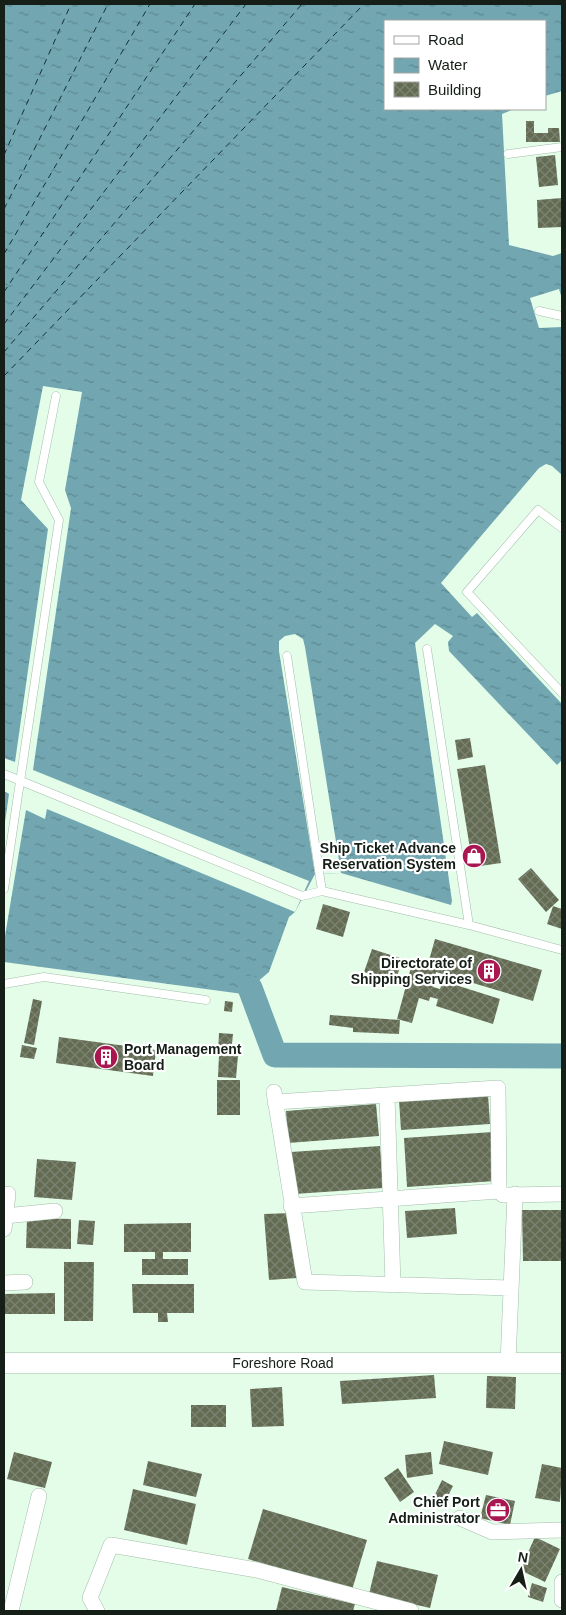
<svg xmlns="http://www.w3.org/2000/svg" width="566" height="1615" font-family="Arial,sans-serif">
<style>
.water{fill:url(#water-ripples)}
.pier{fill:#e3fde9}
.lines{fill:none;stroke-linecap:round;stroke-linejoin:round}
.river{stroke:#72a7b2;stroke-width:25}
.ferry{stroke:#143035;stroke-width:1;stroke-dasharray:6 5;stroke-linecap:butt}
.building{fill:url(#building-cross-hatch)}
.lane-casing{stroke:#a4bdaa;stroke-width:9}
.street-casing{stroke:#a4bdaa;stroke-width:16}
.secondary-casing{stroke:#a4bdaa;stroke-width:21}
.lane{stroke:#fff;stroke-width:8}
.street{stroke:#fff;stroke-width:15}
.secondary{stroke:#fff;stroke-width:20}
.labels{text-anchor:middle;stroke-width:4.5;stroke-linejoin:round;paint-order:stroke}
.poi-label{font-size:14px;font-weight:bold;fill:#151e17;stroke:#fff;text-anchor:end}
.street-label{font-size:14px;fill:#151e17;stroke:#fff}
</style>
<defs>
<pattern id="water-ripples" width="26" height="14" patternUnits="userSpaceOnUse" patternTransform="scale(1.25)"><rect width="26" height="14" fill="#72a7b2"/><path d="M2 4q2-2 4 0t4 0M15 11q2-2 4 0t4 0" fill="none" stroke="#5c8790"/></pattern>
<pattern id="building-cross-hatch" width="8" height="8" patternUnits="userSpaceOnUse" patternTransform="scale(1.25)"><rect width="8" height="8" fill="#636b53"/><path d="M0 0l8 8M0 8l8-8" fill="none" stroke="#7d8372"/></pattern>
</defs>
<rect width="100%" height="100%" fill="#e3fde9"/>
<!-- water -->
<path class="water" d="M4,4h558v87l-17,5v-75h-160v88h129l-12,5 7,131 44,11 9,-3v46l-3,-10 -29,9 9,30 23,-1v148l-10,-9 -6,-2 -7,4 -98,115 31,34 5,-4 85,91v56l-5,5 -108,-114 -1,-9 5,-6 -18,-12 -20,19 37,258 -1,4 -110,-32 -26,1 -20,38 -6,5 -20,55 -26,22 -239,-32z"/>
<!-- pier -->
<path class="pier" d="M43,386l39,6 -17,98 6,18 -38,262 276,111 -14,31 -248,-103 -2,10 -19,-9 -22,132v-113l5,-35 -5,-3v-33l11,4 33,-233 -27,-29z
M295,634l8,5 2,8 36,226 -26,1 -36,-223v-10l6,-5z"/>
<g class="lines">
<!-- river -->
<path class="river" d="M250,988l25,67 287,1"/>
<!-- ferry -->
<path class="ferry" d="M4,155l67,-151
M4,209l104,-205
M4,254l146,-250
M4,292l191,-288
M4,324l242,-320
M4,352l298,-348
M4,376l360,-372"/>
</g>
<!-- building -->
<path class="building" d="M526,121h8v12h14v-5h11l1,14h-34z
M555,155l3,30 -19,2 -3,-30z
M562,198v29l-24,1 -1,-28z
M470,738l3,19 -15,3 -3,-20z
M485,765l16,98 -28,4 -16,-98z
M531,868l28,32 -13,12 -28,-33z
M323,904l27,8 -7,25 -27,-8z
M553,906l9,3v20l-15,-5z
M435,939l107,31 -9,31 -97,-29 -3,15 7,2 3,-8 57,18 -7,25 -57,-18 2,-7 -8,-2 -1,4 -10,-3 -7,25 -15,-4 16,-59 15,4z
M372,949l31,10 -8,23 -31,-10z
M33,999l9,2 -8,44 -10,-2z
M225,1001l8,1 -1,10 -8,-1z
M330,1015l70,5 -1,14 -46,-2v-4l-24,-3z
M219,1033l14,1 -2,19h-13z
M59,1037l97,13 -3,26 -97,-13z
M22,1045l15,3 -3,11 -14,-2z
M219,1055l19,1 -2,22 -18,-1z
M217,1080h23v35h-23z
M488,1094l2,30 -89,6 -2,-30z
M376,1104l3,32 -91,7 -2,-32z
M493,1132l3,49 -89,6 -3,-49z
M380,1146l3,42 -89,6 -3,-42z
M37,1159l39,3 -4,38 -38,-3z
M455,1208l2,26 -50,4 -2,-27z
M522,1210h40v51h-39z
M292,1213l5,65 -28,2 -5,-66z
M27,1218l44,1v30l-45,-1z
M79,1220l16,1 -2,24 -16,-1z
M191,1223v29h-28v7h25v16h-46v-16h13v-7h-31v-28z
M64,1262h30l-1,59h-29z
M132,1284h62v29h-27l1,9h-10v-9h-25z
M55,1293v21h-51v-20z
M434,1375l2,23 -94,6 -2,-23z
M487,1376l29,1 -1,32 -29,-1z
M282,1387l2,39 -32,1 -2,-38z
M191,1405h35v22h-35z
M444,1441l49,11 -5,23 -49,-11z
M14,1452l38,10 -7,26 -38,-9z
M431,1452l2,22 -26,4 -2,-23z
M148,1461l54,13 -6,23 -53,-12z
M542,1464l20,4 -2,34 -25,-4z
M398,1468l16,24 -14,10 -16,-24z
M442,1480l11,6 -11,22 -11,-5z
M133,1489l63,15 -9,41 -63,-15z
M486,1495l29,6 -5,24 -30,-7z
M263,1509l104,31 -15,50 -104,-31z
M535,1537l25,12 -15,33 -25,-12z
M377,1561l61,14 -8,33 -61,-14z
M532,1583l15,5 -4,14 -15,-5z
M282,1587l73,17 -2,7h-77z"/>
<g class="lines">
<!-- lane casing -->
<g class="lane-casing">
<path id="lane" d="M508,154l54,-7
M539,311l23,5
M562,528l-24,-18 -71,82 95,101
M427,649l42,276
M287,656l35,235
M4,774l298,122 20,-5 147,34 93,25
M4,889l55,-369 -20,-38 17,-86
M4,984l40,-7 162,23"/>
</g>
<!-- street casing -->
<g class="street-casing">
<path id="street" d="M274,1092l31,190 206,6
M387,1095l6,190
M275,1102l223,-14 1,103
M291,1206l208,-15 4,4 59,-1
M5,1216l50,-5
M4,1229l4,-35
M4,1283l21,-1
M508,1363l7,-169
M460,1518l32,14 70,-2
M562,1582v18
M11,1611l28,-115
M97,1611l-7,-13 21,-53 146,25 154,41"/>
</g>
<!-- secondary casing -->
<g class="secondary-casing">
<g id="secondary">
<path id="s1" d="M4,1363h558"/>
</g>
</g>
<!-- lane -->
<use href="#lane" class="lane"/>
<!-- street -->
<use href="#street" class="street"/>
<!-- secondary -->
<use href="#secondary" class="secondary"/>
</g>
<!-- icons -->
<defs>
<g id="shop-disc" transform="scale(1.25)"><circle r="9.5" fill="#a91751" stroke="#fff"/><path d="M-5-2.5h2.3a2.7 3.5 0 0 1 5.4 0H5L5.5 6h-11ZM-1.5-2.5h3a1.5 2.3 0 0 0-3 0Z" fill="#fff"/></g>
<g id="building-disc" transform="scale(1.25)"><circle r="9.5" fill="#a91751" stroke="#fff"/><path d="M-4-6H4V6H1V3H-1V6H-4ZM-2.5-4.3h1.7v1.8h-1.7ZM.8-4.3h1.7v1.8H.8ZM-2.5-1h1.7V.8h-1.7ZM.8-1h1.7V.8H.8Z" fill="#fff"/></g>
<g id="office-disc" transform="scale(1.25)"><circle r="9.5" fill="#a91751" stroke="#fff"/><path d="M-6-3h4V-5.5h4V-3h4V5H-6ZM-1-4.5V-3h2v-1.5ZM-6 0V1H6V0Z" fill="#fff"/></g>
</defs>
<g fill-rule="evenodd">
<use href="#shop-disc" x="474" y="856"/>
<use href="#building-disc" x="489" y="971"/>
<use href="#building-disc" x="106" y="1057"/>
<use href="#office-disc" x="498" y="1510"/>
</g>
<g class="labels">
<!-- poi labels -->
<g class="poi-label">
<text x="456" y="853">Ship Ticket Advance<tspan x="456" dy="16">Reservation System</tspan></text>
<text x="472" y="968">Directorate of<tspan x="472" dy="16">Shipping Services</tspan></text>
<text x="124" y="1054" text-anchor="start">Port Management<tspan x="124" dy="16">Board</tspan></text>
<text x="480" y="1507">Chief Port<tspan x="480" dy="16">Administrator</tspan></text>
</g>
<!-- street labels -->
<g class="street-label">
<text dy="5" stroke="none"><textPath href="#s1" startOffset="279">Foreshore Road</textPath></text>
</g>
</g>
<!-- border -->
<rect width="566" height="1615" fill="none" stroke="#151e17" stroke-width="10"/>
<!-- legend -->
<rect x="384" y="20" width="162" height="90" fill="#ffffff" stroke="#a1a5a2"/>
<rect x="394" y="36" width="25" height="8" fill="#ffffff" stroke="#a1a5a2"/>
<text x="428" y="45" font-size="15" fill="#151e17">Road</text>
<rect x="394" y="58" width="25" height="15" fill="url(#water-ripples)" stroke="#a1a5a2"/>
<text x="428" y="70" font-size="15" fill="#151e17">Water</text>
<rect x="394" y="82" width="25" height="15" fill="url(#building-cross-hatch)" stroke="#a1a5a2"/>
<text x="428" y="95" font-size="15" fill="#151e17">Building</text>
<!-- north arrow -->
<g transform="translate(521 1570) rotate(9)" stroke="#ffffff" stroke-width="4" paint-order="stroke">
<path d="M0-4L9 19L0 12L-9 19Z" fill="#151e17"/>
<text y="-8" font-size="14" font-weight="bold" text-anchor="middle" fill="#151e17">N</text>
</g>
</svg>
